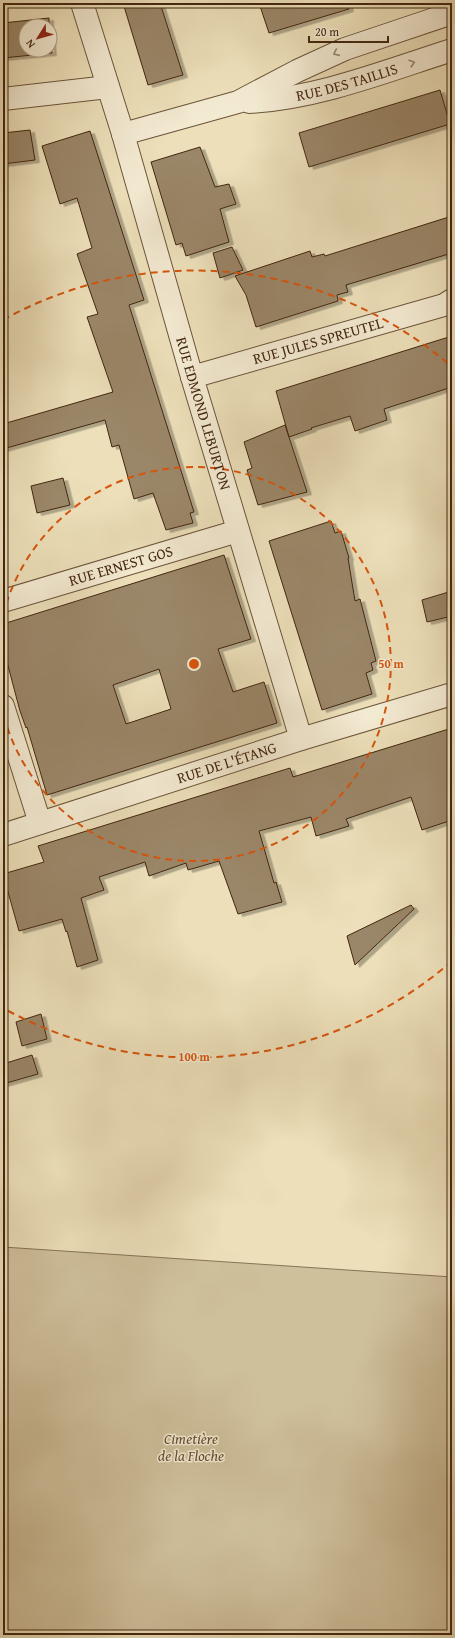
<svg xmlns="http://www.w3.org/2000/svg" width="455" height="1638" font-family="'Gentium Book Plus',serif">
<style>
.green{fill:#cfc09c;stroke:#887356}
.building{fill:#9a8668;stroke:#422610;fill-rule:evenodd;filter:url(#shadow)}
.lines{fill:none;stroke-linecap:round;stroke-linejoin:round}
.minor-casing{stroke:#6c543a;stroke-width:24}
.minor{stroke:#f3ead2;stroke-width:22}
.oneway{stroke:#9a8871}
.ring{fill:none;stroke:#d7540c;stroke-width:2;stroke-dasharray:7 5}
.labels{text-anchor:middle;stroke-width:3;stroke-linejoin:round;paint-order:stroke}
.street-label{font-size:15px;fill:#422610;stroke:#f3ead2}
.park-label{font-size:15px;font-style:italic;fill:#654c33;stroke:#f3ead2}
.centre{fill:#d7540c;stroke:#f3ead2;stroke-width:2}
.ring-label{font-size:12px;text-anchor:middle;font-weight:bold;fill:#d7540c;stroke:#f3ead2;stroke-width:3;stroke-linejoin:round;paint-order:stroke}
</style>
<defs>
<filter id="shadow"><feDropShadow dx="4.5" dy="2.5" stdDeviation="0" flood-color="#0004"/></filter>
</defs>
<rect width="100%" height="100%" fill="#ecdfb9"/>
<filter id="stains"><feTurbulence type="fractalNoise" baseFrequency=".005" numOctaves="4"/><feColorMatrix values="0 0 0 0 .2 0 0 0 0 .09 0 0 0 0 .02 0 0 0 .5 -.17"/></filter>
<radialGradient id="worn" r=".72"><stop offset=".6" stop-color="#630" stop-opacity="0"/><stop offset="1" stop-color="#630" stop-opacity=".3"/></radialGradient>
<!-- green -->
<path class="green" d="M3,1247l449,30v358h-449z"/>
<!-- building -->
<path class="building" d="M123,3h37l23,72 -35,10z
M259,3h89l1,6 -80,24z
M49,18v8h-23v24h24v-17l2,20 -49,5v-35z
M440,90l10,34 -141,43 -10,-34z
M30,130l5,30 -32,4v-31z
M90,131l54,169 -15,5 65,207 -4,1 3,10 -27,7 -13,-37 -19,6 -15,-54 -7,2 -7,-27 -102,29v-25l110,-32 -26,-75 11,-3 -21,-60 15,-6 -15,-50 -17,6 -18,-58z
M200,147l15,40 14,-3 7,20 -16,5 9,33 -43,14 -4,-13 -6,2 -25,-83z
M452,216v37l-106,32 2,7 -11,3 1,6 -82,26 -10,-32 -11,-19 75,-25 2,6 12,-3 1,2z
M232,247l11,23 -23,8 -7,-25z
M452,336v51l-68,22 3,11 -32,11 -5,-15 -39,12 1,1 -23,8 -13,-46z
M285,425l22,67 -49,13 -11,-35 5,-2 -8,-26z
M63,478l7,27 -33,8 -6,-27z
M331,521l4,12 6,-2 8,27h-1l7,43 5,-2 16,62 -5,2 2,7 -7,3 6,21 -50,16 -53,-169z
M224,555l27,84 -33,10 15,43 31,-10 13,41 -230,72 -20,-68 -1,1 -6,-17 -13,-49 -4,1v-39zM159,669l12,40 -45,15 -13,-39z
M452,591v25l-25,6 -5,-22z
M452,728v92l-30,10 -11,-33 -65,22 3,7 -33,10 -5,-19 -52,14 15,52 2,-1 6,20 -44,12 -19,-53 -31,9 -2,-7 -37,13 -4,-14 -46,15 5,13 -23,8 17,62 -21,7 -10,-36 -1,1 -4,-13 -43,12 -16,-57 41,-12 -6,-16 252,-78 3,9z
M411,905l3,4 -59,56 -8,-29z
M41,1014l6,25 -25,7 -6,-24z
M32,1055l6,19 -35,10v-20z"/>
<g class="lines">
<!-- minor casing -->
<g class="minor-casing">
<g id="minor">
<path id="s1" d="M82,3l41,131 69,243 109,362"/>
<path d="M3,99l105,-12"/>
<path id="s2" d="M249,102c70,-4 137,-31 203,-52"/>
<path d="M123,134l115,-32 59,-31 48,-22 107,-36"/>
<path id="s3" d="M192,377l252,-72 8,-5"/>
<path id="s4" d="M3,601l235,-70"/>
<path d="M3,706l37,117"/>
<path id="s5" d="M3,835l298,-96 151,-45"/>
</g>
</g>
<!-- minor -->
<use href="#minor" class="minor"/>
</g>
<!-- one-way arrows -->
<defs><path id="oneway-chevron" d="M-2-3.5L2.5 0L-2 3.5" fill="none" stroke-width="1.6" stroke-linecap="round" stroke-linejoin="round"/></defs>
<g class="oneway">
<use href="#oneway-chevron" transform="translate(336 53) rotate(156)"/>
<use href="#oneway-chevron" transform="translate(412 63) rotate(-17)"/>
</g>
<!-- distance rings -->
<g class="ring">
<path d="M3 615A197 197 0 1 1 3 713"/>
<path d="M452 961A393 393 0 0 1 3 1008M3 320A393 393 0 0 1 452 367"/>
</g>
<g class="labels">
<!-- street labels -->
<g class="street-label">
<text dy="5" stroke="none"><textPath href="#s2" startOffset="100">RUE DES TAILLIS</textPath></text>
<text dy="5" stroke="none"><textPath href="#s3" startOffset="131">RUE JULES SPREUTEL</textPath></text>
<text dy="5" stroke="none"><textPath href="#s1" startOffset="428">RUE EDMOND LEBURTON</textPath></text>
<text dy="5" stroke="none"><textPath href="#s4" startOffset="123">RUE ERNEST GOS</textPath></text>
<text dy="5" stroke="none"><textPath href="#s5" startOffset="235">RUE DE L'ÉTANG</textPath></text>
</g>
<!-- park labels -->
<g class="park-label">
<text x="191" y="1444">Cimetière<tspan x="191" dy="17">de la Floche</tspan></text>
</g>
</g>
<circle cx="194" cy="664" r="6" class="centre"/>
<g class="ring-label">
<text x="391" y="668">50 m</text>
<text x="194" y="1061">100 m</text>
</g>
<!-- margin -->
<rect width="455" height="1638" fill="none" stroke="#ecdfb9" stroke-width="16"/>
<rect x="4" y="4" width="447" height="1630" fill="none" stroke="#422610" stroke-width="2"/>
<rect x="8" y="8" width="439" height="1622" fill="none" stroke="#422610"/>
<!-- north arrow -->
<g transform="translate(38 38) rotate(233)"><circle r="19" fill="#f3ead2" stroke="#ac9c84"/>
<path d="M0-3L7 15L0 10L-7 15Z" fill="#8f2418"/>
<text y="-6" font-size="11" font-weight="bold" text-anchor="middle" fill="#422610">N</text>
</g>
<!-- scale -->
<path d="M309 36v6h79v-6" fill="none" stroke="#422610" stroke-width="2"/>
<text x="315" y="36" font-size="12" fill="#422610" stroke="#f3ead2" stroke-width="3" paint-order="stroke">20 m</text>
<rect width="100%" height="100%" filter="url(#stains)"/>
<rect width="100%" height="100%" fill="url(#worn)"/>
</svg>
